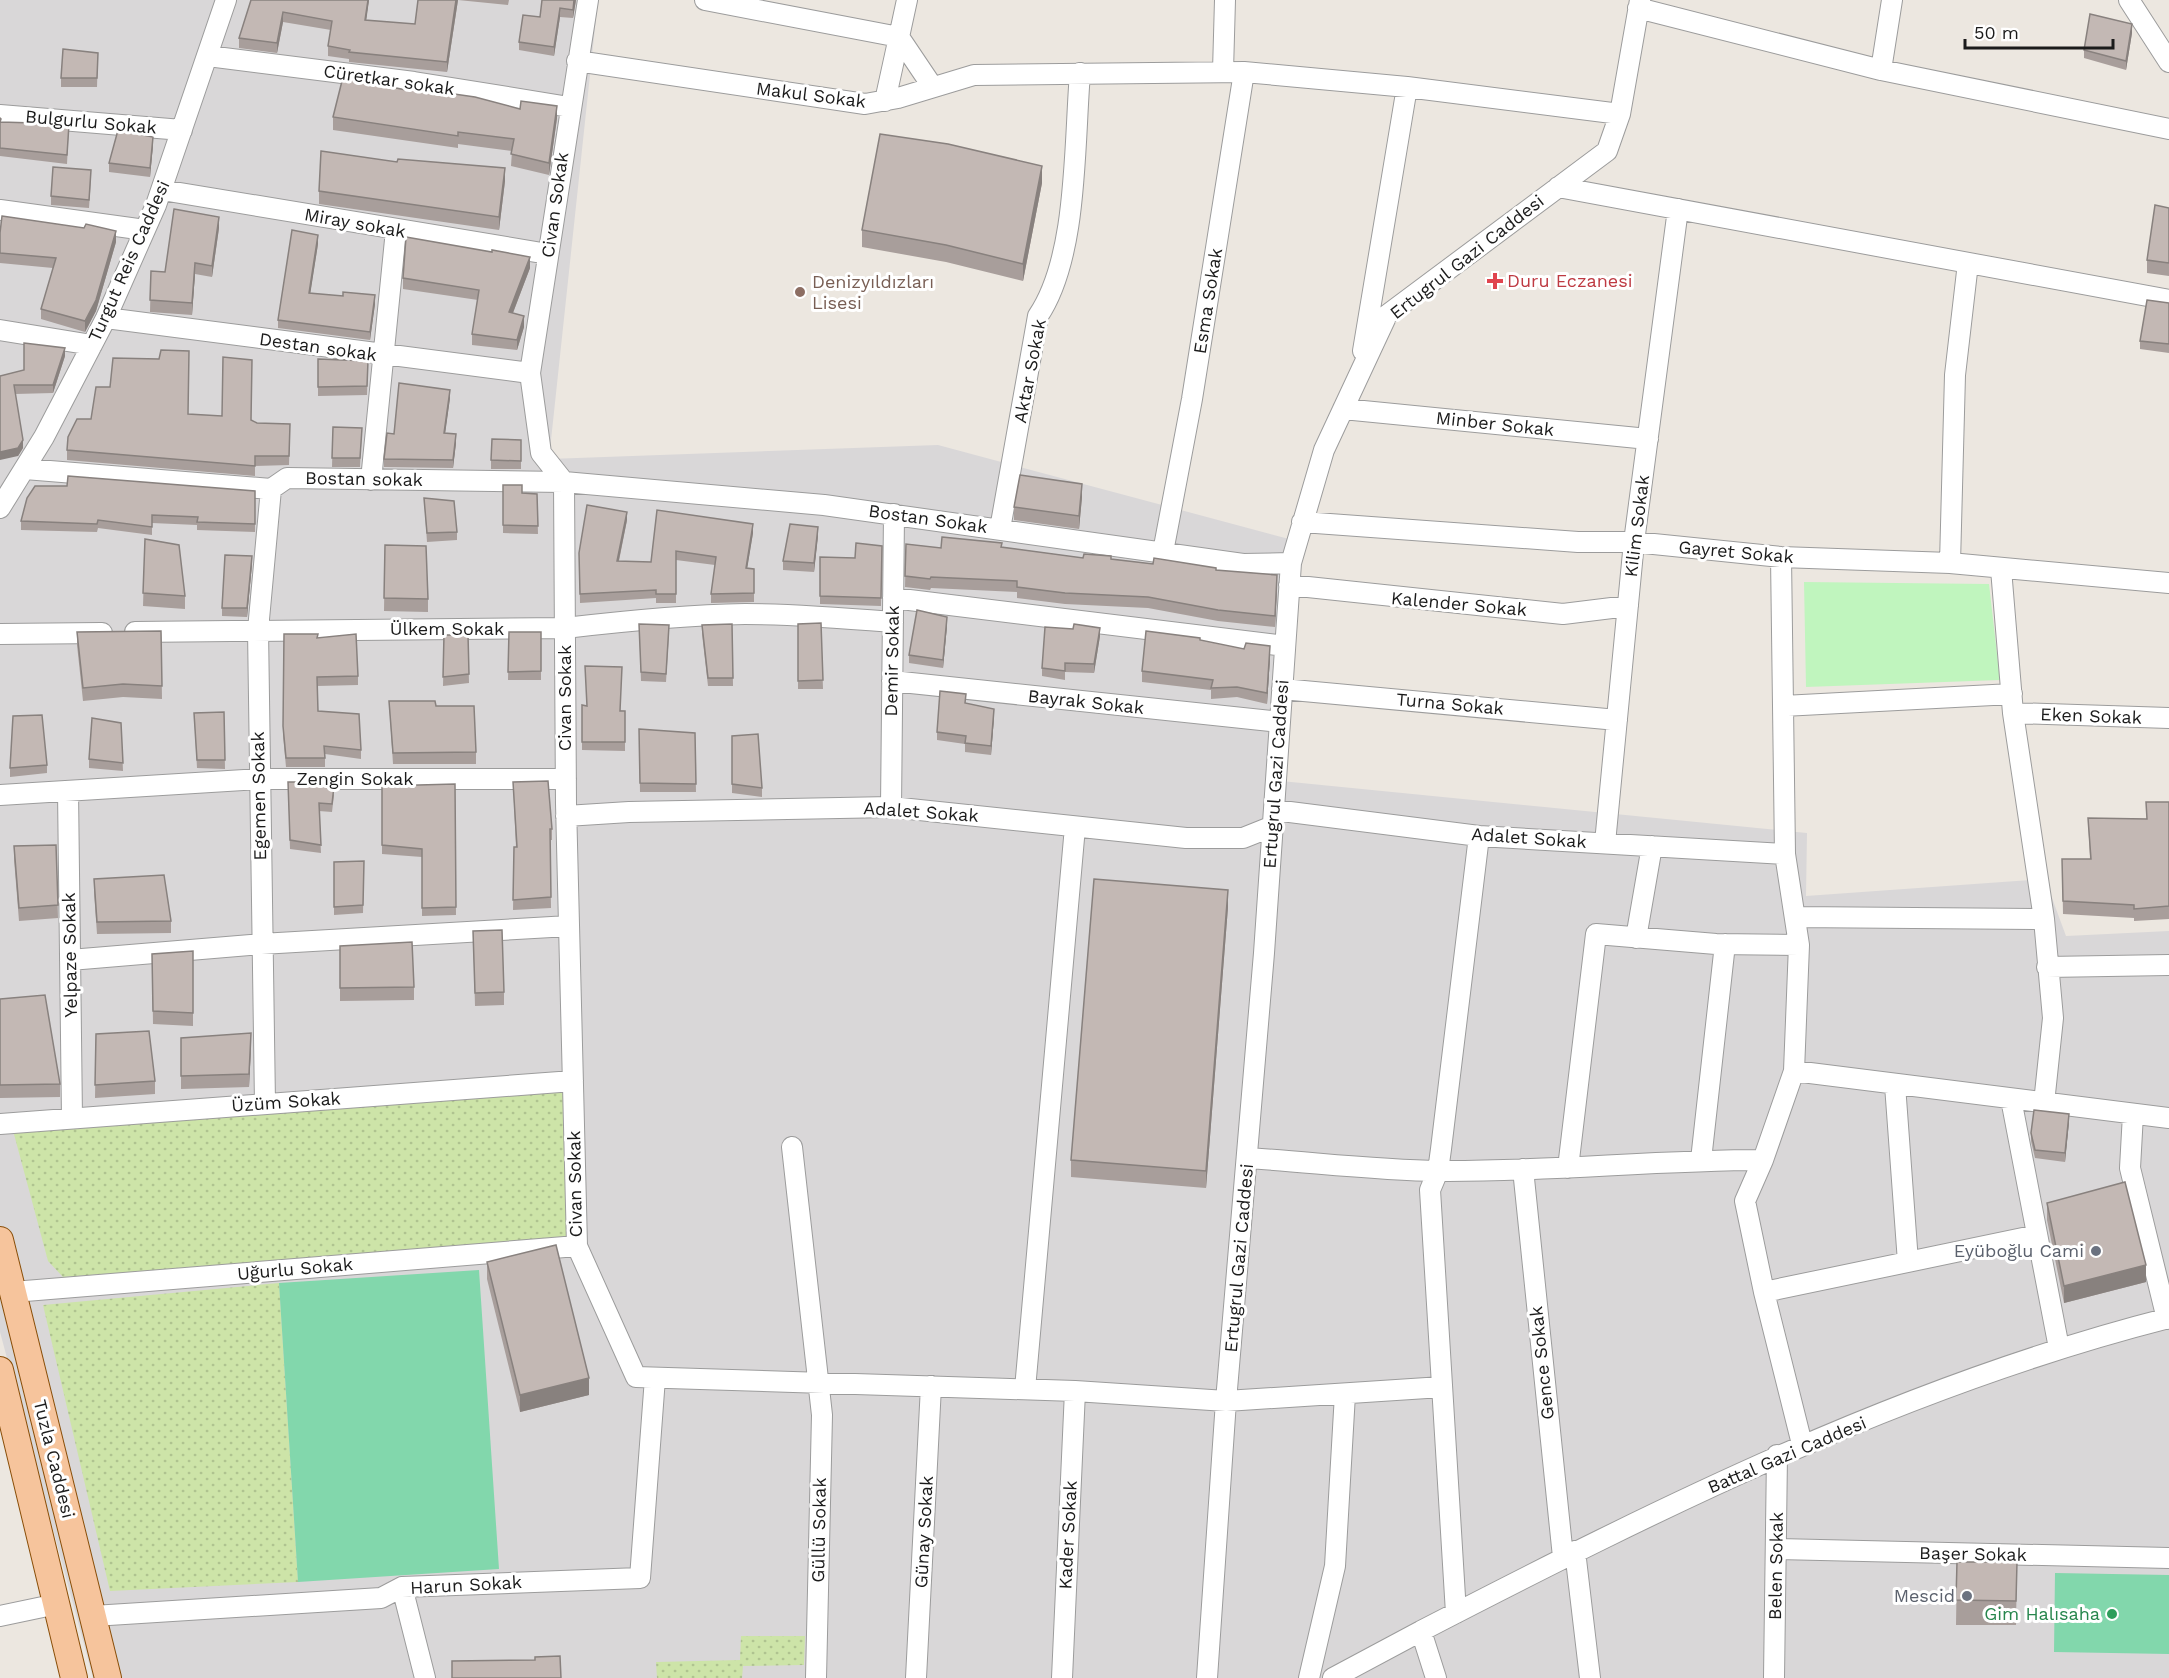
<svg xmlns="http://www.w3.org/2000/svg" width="2169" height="1678" font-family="'Work Sans',sans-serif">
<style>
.residential{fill:#d9d7d8}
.grass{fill:url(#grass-dots)}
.park{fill:#c0f5be}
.pitch{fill:#82d7ac}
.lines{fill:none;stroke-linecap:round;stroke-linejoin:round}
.minor-casing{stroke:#9c9c9c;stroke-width:22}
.major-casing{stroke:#894e08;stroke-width:28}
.minor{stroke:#fff;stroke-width:20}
.major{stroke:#f6c49c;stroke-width:26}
.wall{fill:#a89e9b}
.shaded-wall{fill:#88817e}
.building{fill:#c3b8b4;stroke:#88817e;stroke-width:1.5}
.health-dot{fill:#e0444e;stroke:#fff;stroke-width:2}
.education-dot{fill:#8d6e63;stroke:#fff;stroke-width:2}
.worship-dot{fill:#6b7280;stroke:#fff;stroke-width:2}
.leisure-dot{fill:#2e9e5b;stroke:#fff;stroke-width:2}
.labels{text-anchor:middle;stroke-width:6;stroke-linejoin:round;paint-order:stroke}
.street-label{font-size:18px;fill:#1b1b1b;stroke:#fff}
.health-label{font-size:18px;fill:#be3a42;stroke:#fff;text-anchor:start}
.education-label{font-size:18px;fill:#785e54;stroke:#fff;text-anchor:start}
.worship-label{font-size:18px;fill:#5b616d;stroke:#fff;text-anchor:end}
.leisure-label{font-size:18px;fill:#27864d;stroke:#fff;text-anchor:end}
</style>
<defs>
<pattern id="grass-dots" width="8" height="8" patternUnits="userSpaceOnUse" patternTransform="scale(1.5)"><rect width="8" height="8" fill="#cde4a8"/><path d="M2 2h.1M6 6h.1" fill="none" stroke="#afc390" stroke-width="1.8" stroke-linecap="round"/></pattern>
</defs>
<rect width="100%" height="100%" fill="#ece7e0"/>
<!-- residential -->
<path class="residential" d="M0,0h598l-49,459 389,-14 351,94 -18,241 536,53 -1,63 239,-17 21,57 103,-5v747h-2076l-93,-346z"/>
<!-- grass -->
<path class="grass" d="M564,1092l10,147 -511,38 -15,-16 -37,-138z
M279,1283l19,299 -188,9 -67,-286z
M741,1636h64l-1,29 -61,1 -1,12h-85l-1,-16 84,-2z"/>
<!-- park -->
<path class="park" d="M1804,582l185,2 11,96 -194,7z"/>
<!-- pitch -->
<path class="pitch" d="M479,1270l20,299 -201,13 -19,-299z
M2055,1573l114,2v79l-115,-2z"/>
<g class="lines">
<!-- minor casing -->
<g class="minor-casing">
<path id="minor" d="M588,0l-58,373 11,80 23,29 2,322 11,442 59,131 439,14 151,10 216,-14
M705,0l194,37 -14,64
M907,0l-8,37 33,49
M2129,0l40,62
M1638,8l243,62 288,59
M208,56l206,26 155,25
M577,61l288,43 33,-6 76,-23 270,-3 -52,327 -29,153
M1881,70l11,-70
M1223,71l2,-71
M1244,72l163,15 213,27
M0,115l182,15
M1558,187l611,113
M162,190l386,64
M0,210l145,20
M106,318l424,55
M0,330l92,15
M1363,351l44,-264
M1343,409l305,30
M25,469l246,20 16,-11 277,4 260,23 419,59 48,-1
M371,480l25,-250
M0,508l44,-71 62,-119 50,-113 70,-205
M1302,522l276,20h56l147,15 169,6 219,20
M1000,529l38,-213c40,-59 36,-171 42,-243
M1781,557l4,297 14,91 -5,126 -31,89 -18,41 19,91 38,152
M1950,563l5,-188 13,-112
M2001,569l12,144 31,206 9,99 -9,85
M1289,585l274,29 65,-8
M893,598l392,48
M135,632l430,-4c60,-7 120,-13 180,-14 49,0 98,4 148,8
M0,634l102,-1
M892,681l388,41
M1282,689l335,31
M1783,706l229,-12
M2013,713l156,5
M68,791l4,327
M0,795l259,-16h307
M891,807l3,-293
M1274,810l205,26 306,18
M566,816l63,-4 262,-5 295,31h57l30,-12
M1605,843l29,-301 44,-333
M1795,917l249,2
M1636,938l16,-92
M70,960l191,-16 308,-18
M2047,967l122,-2
M1794,1071l375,47
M1895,1085l13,177
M2011,1099l48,249
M265,1104l-7,-474 13,-141
M2133,1114l-3,54 37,151
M0,1124l573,-43
M792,1147l30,268 -6,263
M1247,1158c64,4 128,12 192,13 108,1 216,-11 324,-11
M1701,1160l24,-216
M1568,1168l28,-234 120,10 83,1
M1523,1169l40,388
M13,1292l564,-46
M1764,1292l273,-57
M1025,1389l50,-562
M1776,1549l393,9
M1575,1551l15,127
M402,1587l23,91
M1456,1613l-26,-423 8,-19 3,-22 38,-313
M0,1616l57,-12
M93,1616l288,-18 21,-11 238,-9 15,-200
M1421,1631c240,-124 484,-246 748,-313
M916,1678l15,-292
M1062,1678l13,-287
M1207,1678l19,-277 38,-448 27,-390 33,-113 63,-135 220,-164 13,-37 20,-114
M1309,1678l26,-112 10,-172
M1333,1678l88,-47 15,47
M1774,1678l3,-223"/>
</g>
<!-- major casing -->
<g class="major-casing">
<path id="major" d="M0,1240l108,438
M0,1370l74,308"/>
</g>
<!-- minor -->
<use href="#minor" class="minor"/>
<!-- major -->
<use href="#major" class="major"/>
</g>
<!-- wall -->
<path class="wall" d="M251,0h118l-3,20 49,4 3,-24h91l-1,5 -50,-5 -11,72 -98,-10v-3l-21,-3v-10l3,-16 -48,-8 -6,31 -38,-5v-10z
M576,0l-3,18 -13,-1 -6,39 -35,-6v-8l21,-25z
M2132,33l-6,37 -42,-12v-8z
M98,53l-1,34h-36v-9z
M406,90l151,28 -8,57 -38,-9 1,-15 -54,-7v4l-125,-18v-13z
M0,118l1,4 68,2 -2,40 -67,-8z
M153,145l-3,32 -41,-5v-9z
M397,162l108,19 -6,49 -180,-26v-13z
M91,179l-2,29 -38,-3v-9z
M1042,183l-19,98 -77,-19 -84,-15v-17z
M2169,208v68l-22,-3v-13z
M219,228l-7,49 -17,-3 -3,41 -42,-3 1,-41 14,1z
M0,233l116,9 -20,69 -11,21 -44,-13v-10l12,-41 -53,-5z
M318,244l-8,50 65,10 -5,36 -92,-12v-8z
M530,268l-17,45 11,14 -7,23 -45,-5v-11l6,-34 -75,-11v-11z
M2169,303v50l-29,-4v-8z
M65,356l-12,37 -38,1 8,54 -5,8 -18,-80 24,-6z
M318,359l50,2 -1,34 -49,1z
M450,398l-5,35 11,10 -3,25 -69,-1v-8l10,-25z
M188,414l63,7 6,2 33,1 -1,41 -34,1v10l-188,-16v-10z
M333,427l29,1 -2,39h-28z
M521,440v29h-30v-9z
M503,485l19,8 15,1 1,40 -35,-1z
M255,491v41l-58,-2v-5l-45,-2v12l-54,-7 -1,4 -76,-2v-9z
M1082,497l-3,32 -65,-9v-13z
M424,498l33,34v8l-30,2z
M657,510l96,23 -6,35 7,1v33l-43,1v-9l4,-29 -39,-5v43h-20v-5l-76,5 -1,-50 48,-33 -8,41 32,1z
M818,536l-4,36 -31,-2v-9z
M145,539l40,57v13l-42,-3z
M906,544l35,4 61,-1 81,11 28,1 42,5 63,6 61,16 -2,41 -57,-6 -70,-13 -83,-4 -48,-6v-6l-86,-4 -1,2 -25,-3z
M385,545l43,54v13l-44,-1z
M882,546l-1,60 -61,-2v-47l35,1z
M252,564l-5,53 -25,-1v-8z
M821,623l2,66h-25v-65z
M639,624l30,9 -3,49 -25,-1z
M732,624l1,62h-25l-6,-52v-9z
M947,626l-4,42 -34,-5v-8z
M161,631l1,68 -39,-2 -40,4 -6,-56v-13z
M509,632h32v48h-33z
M284,634l33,4 41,38v9l-41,1 1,25 43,39v9l-36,-5v13h-39l-3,-32z
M444,635h24l1,48 -26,3z
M1100,636l-6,37 -29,-1v8l-23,-4v-8z
M1200,640l70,17 -3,47 -30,-7 -26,2v-9l-69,-8v-11z
M389,701l47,5 40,46v12h-83z
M966,704l28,13 -3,38 -26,-3v-8l-28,-4v-8z
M582,705l43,6v40l-43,-1z
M224,712l1,57 -28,-1 -3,-55z
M121,723l2,48 -34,-3v-9z
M639,729l56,4 1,59h-56z
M732,736l30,52v9l-30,-4z
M47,765v8l-37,4v-9z
M288,782l40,4 6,9 -2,17 -13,-1 2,42 -31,-4z
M513,782l39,47v11h-2l1,68 -38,2 1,-63h2z
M455,784l1,131 -34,1v-59l-40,-3v-68z
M2169,802v117l-35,2v-3l-71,-4 -1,-55h28l-2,-41 58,1z
M56,845l2,73 -39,3 -5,-62v-13z
M364,861l-1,52 -29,2v-53z
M94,879l77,42v12l-74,1 -3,-42z
M1228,907l-22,281 -135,-11v-17z
M473,931l31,61v13l-29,1z
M340,946l74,41v13l-74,1z
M193,951v75l-40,-2 -1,-70z
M0,999l60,85v13l-60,1z
M96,1034l59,47v13l-60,4z
M181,1038l70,8 -2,41 -68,2z
M2069,1122l-4,40 -30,-4 -4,-17v-8z
M2047,1203l99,79 -82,21 -17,-83z
M487,1262l102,133 -69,17 -33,-133z
M1957,1562h60l-1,63h-60z"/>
<!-- shaded-wall -->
<path class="shaded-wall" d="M368,0h1l-4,30v-10z
M456,0h2l-11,72v-10z
M574,0h2l-3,18v-8z
M560,8v9l-6,39v-9z
M283,12v10l-6,31v-10z
M2132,24v9l-6,37v-9z
M557,106v12l-8,57v-12z
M153,137v8l-3,32v-9z
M1042,166v17l-19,98v-17z
M505,168v13l-6,49v-13z
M219,217v11l-7,49v-11z
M116,231v11l-20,69 -11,21v-11z
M318,235v9l-9,58v-9z
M530,257v11l-21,55v-11z
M195,263v11l-3,41v-12z
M375,295v9l-5,36v-8z
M524,316v11l-7,23v-10z
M65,348v8l-12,37v-8z
M450,390v8l-6,44v-9z
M456,434v9l-3,25v-8z
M23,440v8l-5,8 -18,4v-8z
M1082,484v13l-3,32v-13z
M627,512v8l-10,49v-8z
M753,524v9l-7,43v-8z
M818,527v9l-4,36v-9z
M252,556v8l-5,53v-9z
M1277,575v11l-2,41v-11z
M947,617v9l-4,42v-8z
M1100,628v8l-6,37v-9z
M1270,646v11l-3,47v-11z
M994,709v8l-3,38v-9z
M1228,890v17l-22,281v-17z
M251,1033v13l-2,41v-13z
M2069,1114v8l-4,40v-9z
M2146,1265v17l-82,21v-17z
M589,1378v17l-69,17v-17z"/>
<!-- building -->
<path class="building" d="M251,0h117l-3,20 50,4 3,-24h38l-9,62 -98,-10 1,-2 -22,-4 4,-25 -49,-9 -6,31 -38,-5z
M542,0h32l-1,10 -13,-2 -6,39 -35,-5 4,-27 17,2z
M2090,14l42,10 -6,37 -42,-11z
M63,49l35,4 -1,25h-36z
M343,77l63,13v-3l69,10 45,12 1,-8 36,5 -8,57 -38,-9 3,-15 -56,-7v4l-125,-19z
M0,118l1,1 -1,3 69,2 -2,31 -67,-7z
M118,130l35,7 -3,31 -41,-5z
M880,134l68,10 94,22 -19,98 -77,-19 -84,-15z
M321,151l76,11 1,-3 107,9 -6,49 -180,-26z
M53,167l38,3 -2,30 -38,-4z
M2155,205l14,3v55l-22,-3z
M174,209l45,8 -7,49 -17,-3 -3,40 -42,-3 1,-29 14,1z
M2,216l82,12 2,-4 30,7 -20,69 -11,21 -44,-12 15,-51 -56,-5v-20z
M292,230l26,5 -9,58 34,3v-4l32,3 -5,37 -92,-12z
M406,237l86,15v-2l38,7 -21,55 15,4 -7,24 -45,-6 7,-44 -76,-12z
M2147,300l22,3v41l-29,-3z
M24,343l41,5 -12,37h-39l9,55 -5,8 -18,4v-76l24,-6z
M161,350l28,1 -1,63 34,2 1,-59 29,3 -1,60 6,3 33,1 -1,32h-34v10l-188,-16 1,-13 9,-18h14l5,-32h14l3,-29 46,1z
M318,359l50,2 -1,25 -49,1z
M399,383l51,7 -6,43 12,1 -3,26 -69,-1 3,-26 7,1z
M333,427l29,1 -2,30h-28z
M492,439l29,1v21l-30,-1z
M1020,475l62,9 -3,32 -65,-9z
M68,476l187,15v33l-58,-2 1,-5 -46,-2v12l-54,-7 -1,4 -76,-3 6,-23 8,-12h32z
M503,485h19v8l15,1 1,32 -35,-1z
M424,498l30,3 3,31 -30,1z
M587,505l40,7 -10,49 34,1 6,-52 96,14 -7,44 8,1v24l-43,1 5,-37 -40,-6v43h-20v-4l-76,4 -1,-41z
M790,524l28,3 -4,36 -31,-2z
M942,537l60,6 -1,4 82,11 1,-4 27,2v3l42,5 1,-6 62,10v2l61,5 -2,41 -57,-6 -70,-13 -83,-4 -48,-6v-6l-86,-4 -1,2 -25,-3 1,-32 35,4z
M145,539l34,6 6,51 -42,-3z
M856,543l26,3 -1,52 -61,-2v-39l35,1z
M385,545l41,1 2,53 -44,-1z
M225,555l27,1 -5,52h-25z
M917,610l30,7 -4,43 -34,-5z
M821,623l2,57 -25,1v-57z
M639,624l30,1 -3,49 -25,-2z
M732,624l1,54h-25l-6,-53z
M1074,624l26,4 -6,36 -29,-1v8l-23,-3 3,-41 28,2z
M161,631l1,55 -39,-2 -40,4 -6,-56z
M1146,631l54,7v2l44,9 2,-6 24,3 -3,47 -30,-6 -26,1 2,-8 -71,-9z
M509,632h32v39l-33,1z
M284,634h34l-1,4 39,-4 2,42 -41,1 1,34 41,3 2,36 -37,-4 1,12h-39l-3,-32z
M444,635h24l1,39 -26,3z
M585,666l37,1 -2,44h5v31h-43v-37l5,1z
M940,691l26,3 -1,9 29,6 -3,37 -26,-3 1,-7 -29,-4z
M389,701h46l1,5h38l2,46 -83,1z
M224,712l1,48h-28l-3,-47z
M42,715l5,50 -37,3 3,-52z
M92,718l29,5 2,40 -34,-4z
M639,729l56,4 1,51 -56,-1z
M758,734l4,54 -30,-4v-48z
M548,781l4,48h-2l1,68 -38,3 1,-53h3l-4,-65z
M288,782h40v4h6l-2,18 -13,-1 2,42 -31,-5z
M455,784l1,123 -34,1v-59l-40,-4v-59z
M2146,802h23v104l-35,3v-4l-71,-4 -1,-42h29l-3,-41 59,1z
M56,845l2,60 -39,3 -5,-62z
M364,861l-1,44 -29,2v-45z
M164,875l7,46 -74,1 -3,-43z
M1094,879l134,11 -22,281 -135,-11z
M502,930l2,62 -29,1 -2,-62z
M412,942l2,45 -74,1v-42z
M193,951v62l-40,-2 -1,-57z
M45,995l15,89 -60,1v-86z
M149,1031l6,50 -60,4 1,-51z
M251,1033l-2,41 -68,2v-38z
M2034,1110l35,4 -4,39 -30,-3 -4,-17z
M2125,1182l21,83 -82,21 -17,-83z
M556,1245l33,133 -69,17 -33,-133z
M1957,1562h60l-1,39 -60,-1z
M560,1656l1,22h-109v-17l83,-1v-3z"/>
<!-- markers -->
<path class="health-dot" d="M1492 272h6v6h6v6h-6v6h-6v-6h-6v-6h6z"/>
<circle class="education-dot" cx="800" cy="292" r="6"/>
<g class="worship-dot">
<circle cx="2096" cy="1251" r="6"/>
<circle cx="1967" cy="1596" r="6"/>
</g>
<circle class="leisure-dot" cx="2112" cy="1614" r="6"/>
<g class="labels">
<!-- street labels -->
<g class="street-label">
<text transform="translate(389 80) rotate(8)" y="6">Cüretkar sokak</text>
<text transform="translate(811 95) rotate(7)" y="6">Makul Sokak</text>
<text transform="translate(91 122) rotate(5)" y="6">Bulgurlu Sokak</text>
<text transform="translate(555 205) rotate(-82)" y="6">Civan Sokak</text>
<text transform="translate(355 223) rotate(10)" y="6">Miray sokak</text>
<text transform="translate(1467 257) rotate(-38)" y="6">Ertugrul Gazi Caddesi</text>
<text transform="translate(129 261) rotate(-66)" y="6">Turgut Reis Caddesi</text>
<text transform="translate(1208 301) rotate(-81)" y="6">Esma Sokak</text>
<text transform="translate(318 347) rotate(8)" y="6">Destan sokak</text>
<text transform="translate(1030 371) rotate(-79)" y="6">Aktar Sokak</text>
<text transform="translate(1495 424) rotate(6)" y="6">Minber Sokak</text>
<text transform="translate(364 479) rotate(1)" y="6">Bostan sokak</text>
<text transform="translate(928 519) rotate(8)" y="6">Bostan Sokak</text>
<text transform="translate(1637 526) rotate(-83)" y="6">Kilim Sokak</text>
<text transform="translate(1736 552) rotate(5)" y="6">Gayret Sokak</text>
<text transform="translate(1459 604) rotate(5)" y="6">Kalender Sokak</text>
<text x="447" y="635">Ülkem Sokak</text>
<text transform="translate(892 661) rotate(-89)" y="6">Demir Sokak</text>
<text transform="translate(565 698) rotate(-90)" y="6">Civan Sokak</text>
<text transform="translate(1086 702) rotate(6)" y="6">Bayrak Sokak</text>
<text transform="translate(1450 704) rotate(5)" y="6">Turna Sokak</text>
<text transform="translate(2091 716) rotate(2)" y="6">Eken Sokak</text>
<text transform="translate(1276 774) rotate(-86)" y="6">Ertugrul Gazi Caddesi</text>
<text x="355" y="785">Zengin Sokak</text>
<text transform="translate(259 796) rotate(-91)" y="6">Egemen Sokak</text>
<text transform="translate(921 812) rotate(4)" y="6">Adalet Sokak</text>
<text transform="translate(1529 838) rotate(4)" y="6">Adalet Sokak</text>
<text transform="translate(70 955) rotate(-91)" y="6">Yelpaze Sokak</text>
<text transform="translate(286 1102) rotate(-4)" y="6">Üzüm Sokak</text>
<text transform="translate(575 1184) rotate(-91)" y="6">Civan Sokak</text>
<text transform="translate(1239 1258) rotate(-85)" y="6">Ertugrul Gazi Caddesi</text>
<text transform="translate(295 1269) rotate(-5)" y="6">Uğurlu Sokak</text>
<text transform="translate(1542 1363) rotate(-96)" y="6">Gence Sokak</text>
<text transform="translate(1787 1455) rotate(-23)" y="6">Battal Gazi Caddesi</text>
<text transform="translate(54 1459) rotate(76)" y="6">Tuzla Caddesi</text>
<text transform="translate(819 1530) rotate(-89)" y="6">Güllü Sokak</text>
<text transform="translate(924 1532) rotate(-87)" y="6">Günay Sokak</text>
<text transform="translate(1068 1535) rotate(-87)" y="6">Kader Sokak</text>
<text transform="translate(1973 1554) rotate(1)" y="6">Başer Sokak</text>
<text transform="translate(1776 1566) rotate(-89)" y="6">Belen Sokak</text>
<text transform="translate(466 1585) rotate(-3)" y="6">Harun Sokak</text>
</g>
<!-- health labels -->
<g class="health-label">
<text x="1507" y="287">Duru Eczanesi</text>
</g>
<!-- education labels -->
<g class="education-label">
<text x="812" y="288">Denizyıldızları<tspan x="812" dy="21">Lisesi</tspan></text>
</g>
<!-- worship labels -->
<g class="worship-label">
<text x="2084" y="1257">Eyüboğlu Cami</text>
<text x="1955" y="1602">Mescid</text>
</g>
<!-- leisure labels -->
<g class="leisure-label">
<text x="2100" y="1620">Gim Halısaha</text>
</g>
</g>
<!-- scale -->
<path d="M1965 39v9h148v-9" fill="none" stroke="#1b1b1b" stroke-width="3"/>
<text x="1974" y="39" font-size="18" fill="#1b1b1b" stroke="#ffffff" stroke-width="4.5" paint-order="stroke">50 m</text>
</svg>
